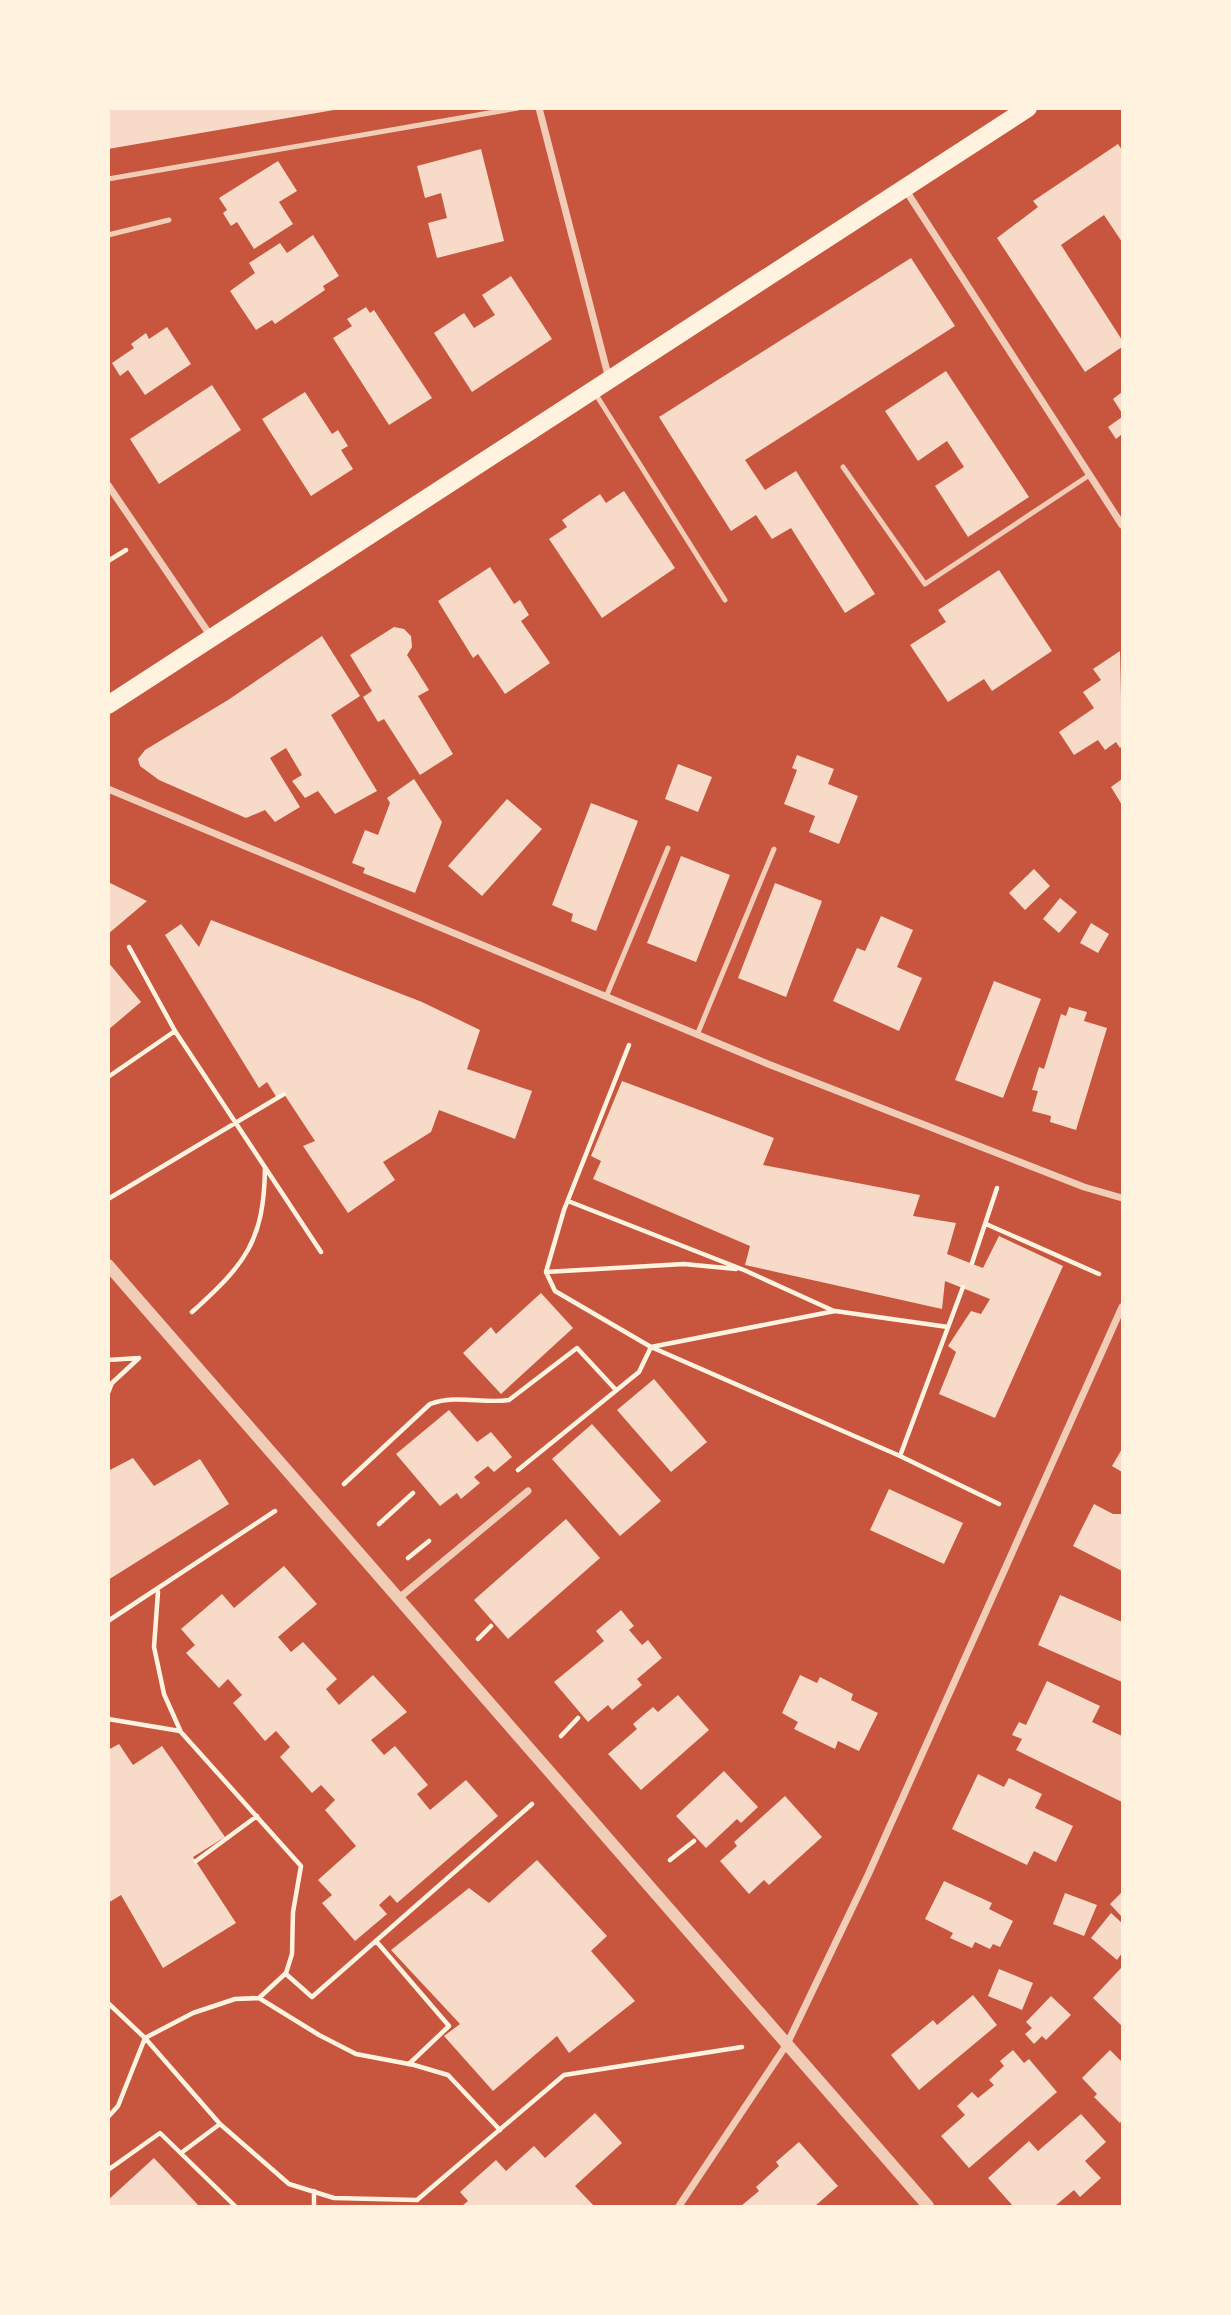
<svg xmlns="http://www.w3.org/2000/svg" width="1231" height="2315" font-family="Helvetica,sans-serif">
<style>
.building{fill:#f7dbc8}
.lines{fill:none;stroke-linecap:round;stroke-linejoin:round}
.path{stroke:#fff3e0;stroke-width:4.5}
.service{stroke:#f1ccb7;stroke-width:5}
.minor{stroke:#f1ccb7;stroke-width:7}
.tertiary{stroke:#f1ccb7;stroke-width:12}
.primary{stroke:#fff3e0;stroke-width:18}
</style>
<rect width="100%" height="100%" fill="#c8553d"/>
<!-- building -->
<path class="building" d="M108,108h226v2l-226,39z
M1118,144l4,6v92l-18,-27 -43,30 61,95v7l-37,25 -88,-134 41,-31 -5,-6z
M481,149l23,92 -67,17 -9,-35 19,-5 -6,-25 -16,5 -8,-32z
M278,161l19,30 -18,11 14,22 -39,25 -17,-27 -6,4 -8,-13 4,-3 -8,-12z
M313,235l26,41 -16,10 2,4 -50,34 -3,-4 -16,10 -26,-39 25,-18 -6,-10 31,-20 7,10z
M911,258l44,68 -210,134 20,30 31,-19 79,123 -30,19 -54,-85 -19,11 -16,-24 -25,16 -72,-114z
M511,276l41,63 -80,53 -38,-59 30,-20 10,15 21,-13 -13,-20z
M366,307l4,6 4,-3 58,88 -43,27 -56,-87 19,-12 -5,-7z
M167,327l24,37 -46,31 -17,-25 -8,6 -8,-13 22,-15 -3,-4 15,-11 3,6z
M946,371l83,126 -61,40 -33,-51 29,-19 -17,-26 -29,20 -33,-50z
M212,385l29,45 -82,54 -29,-45z
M305,392l27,42 6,-4 10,16 -7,4 12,19 -42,27 -49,-77z
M1122,392v21l-9,-14z
M1122,417v17l-6,5 -8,-12z
M624,491l51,77 -73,50 -53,-79 18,-12 -5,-7 38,-26 6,9z
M490,567l24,37 6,-4 9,15 -8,6 29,42 -45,31 -27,-40 -5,4 -35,-57z
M999,570l53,81 -60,40 -8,-12 -36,23 -38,-57 36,-23 -8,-12z
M394,627l10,2 7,7 1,11 -5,8 22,35 -11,6 35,58 -33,21 -36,-56 -6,3 -15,-25 9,-6 -22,-36z
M322,636l38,60 -29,19 46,76 -42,23 -17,-23 -13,7 -13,-17 10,-6 -16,-27 -16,10 30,49 -25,15 -10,-12 -19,8 -87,-38 -19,-14 -2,-7 7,-9 83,-50z
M1120,651l2,95 -2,2 -4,-6 -11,8 -7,-10 -24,15 -15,-23 35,-24 -11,-16 18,-12 -8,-11z
M797,755l37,14 -6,15 30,12 -19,48 -30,-12 6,-16 -31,-12 13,-34 -5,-2z
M678,764l34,13 -14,35 -33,-13z
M414,779l28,43 -27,71 -52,-20 2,-5 -13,-5 13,-33 13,5 12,-32 -3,-5z
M1122,779v26l-11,-18z
M507,799l35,30 -60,67 -34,-30z
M591,803l47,18 -42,110 -25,-10 2,-7 -21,-9z
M681,856l49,19 -34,87 -49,-19z
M1034,869l16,17 -25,24 -16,-17z
M108,882l39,19 -39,33z
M775,883l47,18 -36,96 -48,-19z
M1060,898l17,14 -18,21 -16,-14z
M881,916l32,14 -16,37 25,11 -23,53 -66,-30 24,-53 8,3z
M211,920l211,82 58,28 -13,39 65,22 -17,48 -76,-29 -8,22 -48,30 12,18 -47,33 -45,-67 12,-5 -31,-47 -7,4 -10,-16 -8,6 -94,-153 16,-11 18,23z
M1091,923l18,11 -11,19 -18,-10z
M108,962l33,40 -33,28z
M994,981l47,18 -38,99 -48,-18z
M1069,1007l18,5 -3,9 23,7 -31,102 -26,-8 1,-6 -19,-5 6,-20 -6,-1 7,-23 5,2 17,-55 5,2z
M622,1081l152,57 -11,27 157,30 -7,21 43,7 -9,31 36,14 16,-32 64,30 -68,152 -56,-24 17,-42 -8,-6 23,-35 10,3 9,-15 -45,-18 -3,28 -197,-44 5,-19 -157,-67 8,-18 -10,-5z
M541,1293l32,35 -72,66 -38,-41 28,-26 5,7z
M654,1379l53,63 -36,30 -54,-62z
M449,1410l28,32 14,-10 21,25 -18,15 -6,-6 -14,11 6,6 -19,16 -4,-6 -17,13 -44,-52z
M592,1424l69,77 -41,35 -68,-77z
M1122,1449v23l-10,-6z
M133,1458l21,28 46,-27 29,45 -121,76v-109z
M889,1489l74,34 -19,41 -74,-34z
M1094,1504l19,10h9v57l-49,-25z
M566,1519l34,39 -92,81 -34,-39z
M284,1566l33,38 -39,33 13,15 12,-10 34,37 -11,10 13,16 34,-30 34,37 -36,28 13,15 11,-9 33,39 -11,9 13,16 36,-30 32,36 -101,87 -7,-8 -11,10 8,9 -32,27 -33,-38 10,-8 -14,-15 38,-34 -31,-36 10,-10 -14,-15 -9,8 -32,-36 10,-10 -14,-16 -11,10 -32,-38 9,-8 -14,-16 -9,9 -33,-35 9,-8 -14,-16 41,-35 12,14z
M1060,1595l62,27v60l-84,-37z
M621,1610l13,16 -5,4 13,15 6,-5 14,18 -25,21 5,6 -30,25 -4,-5 -20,17 -34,-40 50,-41 -8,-10z
M800,1675l17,8 3,-6 33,17 -2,6 27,13 -19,38 -21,-10 -3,8 -41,-20 4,-7 -16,-9z
M1047,1681l53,25 -8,16 30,14v66l-106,-52 6,-11 -10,-4 7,-13 7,3z
M678,1695l31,35 -68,60 -33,-36 29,-25 -4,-5 20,-17 5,5z
M119,1744l14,21 29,-19 63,91 -32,20 43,66 -73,45 -42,-73 -13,8v-153z
M724,1771l34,36 -17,16 -4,-4 -31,29 -30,-32z
M978,1774l26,13 5,-9 33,16 -7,14 38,18 -17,36 -22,-11 -7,14 -75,-36z
M785,1796l37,41 -53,48 -5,-5 -15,14 -29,-33 17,-15 -3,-4z
M537,1860l70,76 -16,15 44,50 -66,52 -12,-17 -64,55 -49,-55 16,-12 -69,-74 78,-62 20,15z
M944,1881l48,22 -3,6 24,12 -13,26 -7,-3 -3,5 -15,-7 -3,6 -22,-10 3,-5 -28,-14z
M1122,1892v25l-12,-13z
M1065,1893l32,12 -13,31 -31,-12z
M1111,1913l11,10v30l-5,7 -26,-22z
M1122,1967v59l-29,-28z
M999,1969l34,14 -11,27 -34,-14z
M973,1995l24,30 -78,65 -28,-35 42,-35 4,5z
M1051,1996l20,19 -25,25 -4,-4 -8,8 -9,-10 7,-6 -6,-6z
M1013,2050l11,13 5,-4 28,33 -88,76 -28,-32 24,-21 -8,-9 15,-14 6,6 16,-13 -5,-5 15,-14 -4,-5z
M1110,2050l12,12v58l-2,3 -26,-26 3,-3 -15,-16z
M595,2113l27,30 -47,43 19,20h-132l6,-5 -8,-9 36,-32 10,11 28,-25 11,12z
M1081,2114l25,28 -21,19 16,17 -21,19 -6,-7 -19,16h-42l-25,-28 41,-37 9,10z
M799,2142l39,44 -23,20h-74l18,-15 -3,-4 23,-21 -3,-4z
M154,2158l45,48h-91v-6z"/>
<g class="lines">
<!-- path -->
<path class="path" d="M108,561l18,-11
M129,947l46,84 146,221
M629,1045l-65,165 -18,62 9,19 96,56 249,109 99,48
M108,1077l67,-46
M108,1199l176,-105
M568,1201l176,69 90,41
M986,1224l113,50
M972,1263l25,-75
M546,1272l138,-8 52,5
M192,1312c53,-48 72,-70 73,-144
M108,1360l31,-2
M108,1393l4,-10 27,-25
M900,1456l63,-169
M518,1470l121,-98 12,-25 184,-36 113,16
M344,1484l86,-80c27,-10 52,0 79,-4l68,-52 39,42
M379,1524l34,-31
M408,1558l21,-17
M158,1592l-4,55 10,47 16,36
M108,1621l167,-110
M478,1639l13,-13
M108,1719l72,12 121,135 -8,46 -1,42 -6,19 -27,25
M561,1736l17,-18
M670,1860l24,-19
M196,1861l61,-45
M376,1941l73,85 -40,38
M286,1974l26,23 220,-193
M108,2003l37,35 48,-25 42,-14 24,-1 60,37 37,19 58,11 34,10 52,55
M108,2117l10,-11 27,-68 75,86 69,60 45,14 83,2 147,-125 178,-28
M181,2153l39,-29
M108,2170l52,-37 75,73
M314,2191v15"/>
<!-- service -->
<path class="service" d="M108,179l410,-71
M108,235l61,-15
M595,393l130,207
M843,467l82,117 163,-108
M606,997l62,-149
M697,1035l77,-186"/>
<!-- minor -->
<path class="minor" d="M539,108l70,271
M905,189l217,336
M108,485l104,153
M108,789l660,275 316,123 38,11
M399,1598l129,-107
M679,2206l108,-162 81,-169 254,-568"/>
<!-- tertiary -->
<path class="tertiary" d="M108,1265l820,941"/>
<!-- primary -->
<path class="primary" d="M108,705l920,-597"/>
</g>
<!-- border -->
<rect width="1231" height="2315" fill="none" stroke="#fff3e0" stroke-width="220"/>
</svg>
